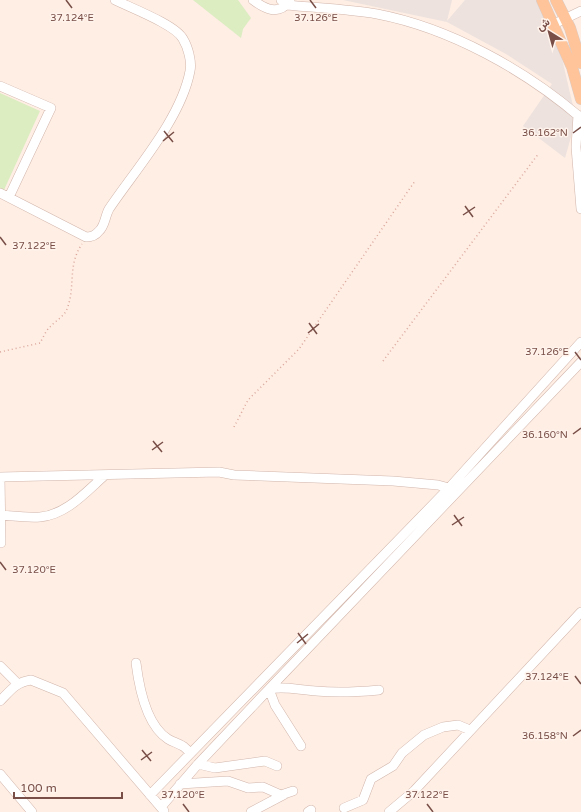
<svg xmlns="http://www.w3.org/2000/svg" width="581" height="812" font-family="'Varela Round',Vazirmatn,sans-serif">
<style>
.industrial{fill:#ede2de}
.green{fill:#dcedc1}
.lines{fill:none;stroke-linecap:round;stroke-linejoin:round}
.minor-casing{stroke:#d2b5ab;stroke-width:10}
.major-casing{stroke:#d9cdcb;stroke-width:12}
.path{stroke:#dba79c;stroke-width:1.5;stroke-dasharray:1 3;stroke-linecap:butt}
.minor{stroke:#fff;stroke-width:9}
.major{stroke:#ffc499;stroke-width:11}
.ticks{fill:none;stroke:#784e47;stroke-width:1.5}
.ticks-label{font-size:10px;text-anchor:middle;fill:#784e47;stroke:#fff3eb;stroke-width:3;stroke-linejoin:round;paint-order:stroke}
</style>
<rect width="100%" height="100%" fill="#feeee4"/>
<!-- industrial -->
<path class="industrial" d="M343,0h109l-5,21 18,-21h71l24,50 16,69 -11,39 -42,-32 29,-42 -46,-30 -59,-32z"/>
<!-- green -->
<path class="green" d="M193,0h45l13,18 -8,11 -2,9z
M0,93l40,18 -36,79 -4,-2z"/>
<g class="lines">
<!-- minor casing -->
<g class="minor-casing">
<path id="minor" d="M253,0c12,9 25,16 37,1
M281,0l6,5c30,3 61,4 90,9 73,14 148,56 204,104
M554,24l27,-13
M0,86l51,22 -42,89
M578,115l-2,32 5,62
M0,193l86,44c5,0 10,-2 13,-6 6,-5 6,-15 10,-22 26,-39 72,-90 81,-138 2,-9 -2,-24 -7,-32 -7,-14 -52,-31 -68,-39
M0,477l219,-5 15,3 159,6 45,4 11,3
M0,477l1,66
M0,515c13,1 27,3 40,2 26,-2 46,-25 64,-41
M136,663c3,24 10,62 32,76 8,5 17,5 22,15
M0,666l17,17
M0,701c10,-10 16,-19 31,-21l32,13 101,118
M301,746l-26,-41 -6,-16c17,-3 29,1 47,2 20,2 42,1 63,-1
M198,764l17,4 50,-7 12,5
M0,774l32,38
M180,784l48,-3 20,7 15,-1 18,8 12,-4
M150,795l299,-307 132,-146
M161,807l37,-43 71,-75 312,-327
M344,808l19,-8 8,-21 22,-13 9,-13 22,-18 19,-8 15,-2 12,5
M251,812l34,-18
M308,812l3,-2
M389,812l25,-21 167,-179"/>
</g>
<!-- major casing -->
<g class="major-casing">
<path id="major" d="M542,0l30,67 9,32
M556,0l14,28 11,35"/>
</g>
<!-- path -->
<path class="path" d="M0,352l40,-9c3,-5 6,-13 10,-16 5,-6 14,-10 17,-18 9,-23 0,-43 15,-65
M383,361l156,-208
M234,427l14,-27 51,-51 116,-168"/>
<!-- minor -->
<use href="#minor" class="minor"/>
<!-- major -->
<use href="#major" class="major"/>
</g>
<!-- ticks -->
<path class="ticks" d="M66,0l6,8M310,0l6,8M164,131l9,11M573,133l8,-6M163,141l11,-9M465,206l8,11M463,215l12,-8M0,237l6,8M309,323l8,11M308,333l11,-9M575,352l6,8M573,434l8,-6M153,441l9,11M152,450l11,-8M454,515l8,11M452,525l12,-8M0,562l6,8M298,633l8,11M297,643l11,-9M575,676l6,8M573,736l8,-6M142,750l9,11M141,760l11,-8M183,804l6,8M427,804l6,8"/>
<g class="ticks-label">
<text x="72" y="21">37.124°E</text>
<text x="316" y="21">37.126°E</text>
<text x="545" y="136">36.162°N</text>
<text x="34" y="249">37.122°E</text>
<text x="547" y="355">37.126°E</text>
<text x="545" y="438">36.160°N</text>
<text x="34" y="573">37.120°E</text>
<text x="547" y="680">37.124°E</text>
<text x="545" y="739">36.158°N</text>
<text x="183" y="798">37.120°E</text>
<text x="427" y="798">37.122°E</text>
</g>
<!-- north arrow -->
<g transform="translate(549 32) rotate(323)" stroke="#fff3eb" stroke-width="3" paint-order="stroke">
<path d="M0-3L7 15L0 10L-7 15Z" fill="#784e47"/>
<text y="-6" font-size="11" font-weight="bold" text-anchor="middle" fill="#784e47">ش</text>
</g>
<!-- scale -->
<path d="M14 792v6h108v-6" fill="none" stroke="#784e47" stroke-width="2"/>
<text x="20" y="792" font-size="12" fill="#784e47" stroke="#fff3eb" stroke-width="3" paint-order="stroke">100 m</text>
</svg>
